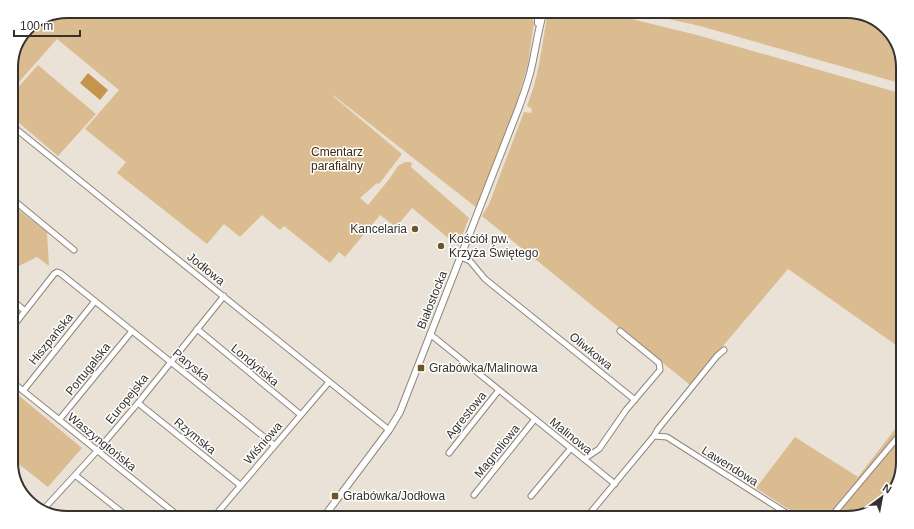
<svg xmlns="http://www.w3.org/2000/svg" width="914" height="529" font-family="Arial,sans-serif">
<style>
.green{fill:#dbbc91}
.water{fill:#c5954e}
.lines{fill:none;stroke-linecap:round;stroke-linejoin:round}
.minor-casing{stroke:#8d867c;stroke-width:7}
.tertiary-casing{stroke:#8d867c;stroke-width:8}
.minor{stroke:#fff;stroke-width:5}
.tertiary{stroke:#fff;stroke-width:6}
.poi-dot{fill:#705327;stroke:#fff;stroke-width:1.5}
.labels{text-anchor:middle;stroke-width:3;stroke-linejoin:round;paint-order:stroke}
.park-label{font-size:12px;fill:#3f2b0b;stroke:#fff}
.poi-label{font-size:12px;fill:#35322d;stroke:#fff;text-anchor:start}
.street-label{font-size:12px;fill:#35322d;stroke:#fff}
.rim{fill:none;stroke:#35322d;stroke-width:2}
</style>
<rect width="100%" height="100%" fill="#eae2d7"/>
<!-- green -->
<path class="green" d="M67,11h460l7,11 -6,42 -11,38 -40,106 -144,-113v1l69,58 -23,30 -2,-1 -17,15 8,7 22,-27 8,-12 7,-4h4l3,1 -1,4 58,51 -11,28 -46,-38 -16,19 -16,-12 -35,42 -6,-5 -9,11 -46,-37 -4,4 -18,-15 -22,22 -16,-13 -17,20 -90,-71 9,-11 -41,-33 34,-39 -62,-51 -46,52v-27l17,-37z
M554,11h45l98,24 206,59v256l-115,-81 -98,116 -208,-169 7,-12 35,-92 7,1 1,-4 -5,-3 7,-20 5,-21 8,-48z
M633,11h214l28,8 20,20 8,25v20l-203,-58z
M38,65l58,49 -38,42 -47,-40v-21z
M11,204l36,28 2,34 -12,-9 -26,13z
M11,389l71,59 -34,39 -37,-29z
M903,419v43l-8,28 -20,21 -28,7h-45l-46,-30 39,-51 63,40z"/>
<!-- water -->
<path class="water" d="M88,73l20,17 -8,10 -20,-17z"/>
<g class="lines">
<!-- minor casing -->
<g class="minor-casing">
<path id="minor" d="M11,125l378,305
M11,198l63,52
M461,257l9,4 15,18 150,121
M11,299l14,12
M11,329l43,-55 3,-2 3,1 214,172
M197,329l104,86
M430,334l185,150
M11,381l170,137
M23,391l72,-90
M138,403l102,82
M59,420l73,-89
M654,436l13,1 127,81
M449,453l50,-63
M584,459l15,-10 27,-39 34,-40 -1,-7 -39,-32
M75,475l54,43
M474,495l61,-76
M531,496l40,-48
M42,511l55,-60 41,-48 86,-107
M213,518l116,-136
M468,518l3,-4 6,4
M586,518l68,-82 4,-7 59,-73 7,-6
M830,518l73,-87"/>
</g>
<!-- tertiary casing -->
<g class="tertiary-casing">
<path id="tertiary" d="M538,11v12
M323,518l66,-88 11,-18 119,-305c5,-14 10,-27 13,-42 4,-18 6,-36 12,-54"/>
</g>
<!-- minor -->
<use href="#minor" class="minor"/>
<!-- tertiary -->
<use href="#tertiary" class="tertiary"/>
</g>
<!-- markers -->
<g class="poi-dot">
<circle cx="415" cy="229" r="4"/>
<circle cx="441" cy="246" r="4"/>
<rect x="417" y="364" width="8" height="8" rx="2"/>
<rect x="331" y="492" width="8" height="8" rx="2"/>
</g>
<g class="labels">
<!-- park labels -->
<g class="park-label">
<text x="337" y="156">Cmentarz<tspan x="337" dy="14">parafialny</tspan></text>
</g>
<!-- poi labels -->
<g class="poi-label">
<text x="407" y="233" text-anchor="end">Kancelaria</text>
<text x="449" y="243">Kościół pw.<tspan x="449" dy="14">Krzyża Świętego</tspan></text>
<text x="429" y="372">Grabówka/Malinowa</text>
<text x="343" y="500">Grabówka/Jodłowa</text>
</g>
<!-- street labels -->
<g class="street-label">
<text transform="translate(206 269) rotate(39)" y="4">Jodłowa</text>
<text transform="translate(432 300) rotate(-68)" y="4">Białostocka</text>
<text transform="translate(51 339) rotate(-51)" y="4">Hiszpańska</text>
<text transform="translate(591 351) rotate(39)" y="4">Oliwkowa</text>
<text transform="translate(191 365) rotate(39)" y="4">Paryska</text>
<text transform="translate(255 365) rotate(40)" y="4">Londyńska</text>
<text transform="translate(88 369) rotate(-51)" y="4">Portugalska</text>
<text transform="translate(127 399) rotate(-51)" y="4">Europejska</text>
<text transform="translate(466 415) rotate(-51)" y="4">Agrestowa</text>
<text transform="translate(195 436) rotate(39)" y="4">Rzymska</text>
<text transform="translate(571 436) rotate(39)" y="4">Malinowa</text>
<text transform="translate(102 442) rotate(39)" y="4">Waszyngtońska</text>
<text transform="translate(263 443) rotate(-49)" y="4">Wiśniowa</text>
<text transform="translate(497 451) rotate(-51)" y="4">Magnoliowa</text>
<text transform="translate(730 466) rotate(32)" y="4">Lawendowa</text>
</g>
</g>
<!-- crop -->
<path d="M0 0H914V529H0ZM67 18H847A49 49 0 0 1 896 67V462A49 49 0 0 1 847 511H67A49 49 0 0 1 18 462V67A49 49 0 0 1 67 18Z" fill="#fff" fill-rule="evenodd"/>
<path class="rim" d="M67 18H847A49 49 0 0 1 896 67V462A49 49 0 0 1 847 511H67A49 49 0 0 1 18 462V67A49 49 0 0 1 67 18Z"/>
<!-- north arrow -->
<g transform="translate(882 497) rotate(32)" stroke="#ffffff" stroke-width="3" paint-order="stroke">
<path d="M0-3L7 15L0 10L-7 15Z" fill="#35322d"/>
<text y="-6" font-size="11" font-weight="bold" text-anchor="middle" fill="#35322d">N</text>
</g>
<!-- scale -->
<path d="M14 30v6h66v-6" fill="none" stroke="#35322d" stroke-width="2"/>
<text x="20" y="30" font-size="12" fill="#35322d" stroke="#ffffff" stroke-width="3" paint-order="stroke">100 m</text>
</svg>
